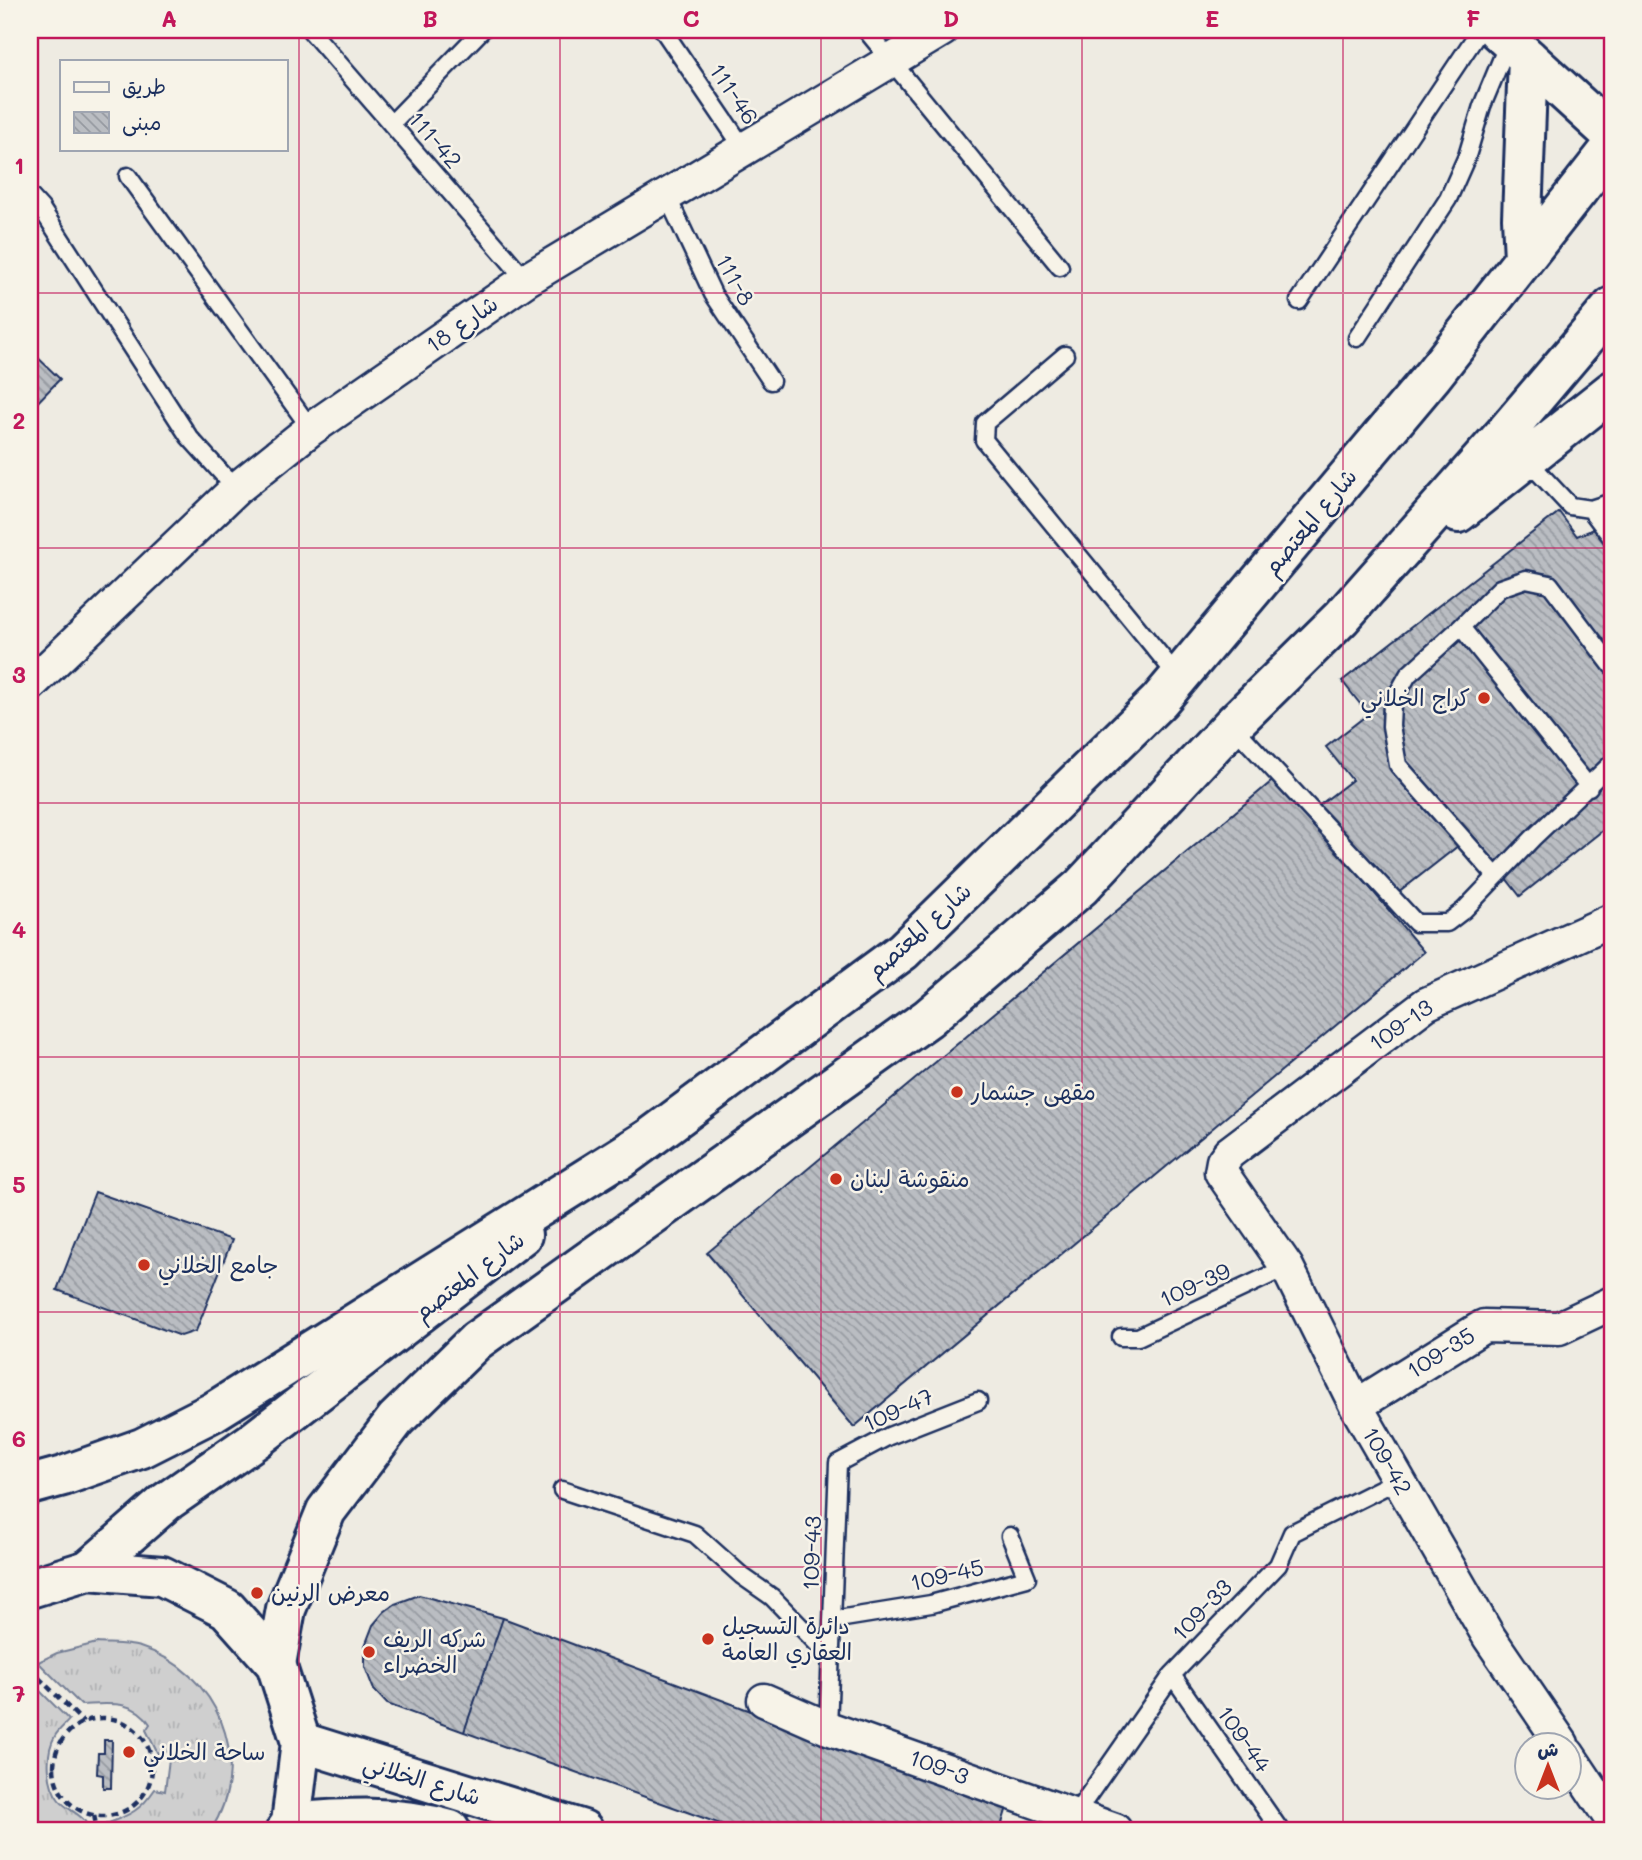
<svg xmlns="http://www.w3.org/2000/svg" width="1642" height="1860" font-family="Mali,'Playpen Sans Arabic',sans-serif">
<style>
.grass{fill:url(#grass-tufts);stroke:#757f96;stroke-width:2}
.building{fill:url(#building-back-hatch);stroke:#1b2f5e;stroke-width:2}
.lines{fill:none;stroke-linecap:round;stroke-linejoin:round}
.lane-casing{stroke:#1b2f5e;stroke-width:21}
.street-casing{stroke:#1b2f5e;stroke-width:37}
.secondary-casing{stroke:#1b2f5e;stroke-width:44}
.primary-casing{stroke:#1b2f5e;stroke-width:44}
.path{stroke:#1b2f5e;stroke-width:4.5;stroke-dasharray:7 5;stroke-linecap:butt}
.lane{stroke:#f7f3e8;stroke-width:16}
.street{stroke:#f7f3e8;stroke-width:32}
.secondary{stroke:#f7f3e8;stroke-width:38}
.primary{stroke:#f7f3e8;stroke-width:38}
.grid{fill:none;stroke:#c2185b;stroke-width:2;stroke-opacity:0.55}
.poi-dot{fill:#c8321e;stroke:#f7f3e8;stroke-width:2.5}
.labels{text-anchor:middle;stroke-width:5;stroke-linejoin:round;paint-order:stroke}
.street-label{font-size:23px;fill:#1b2f5e;stroke:#f7f3e8}
.poi-label{font-size:23px;fill:#1b2f5e;stroke:#f7f3e8;text-anchor:start}
.neatline{fill:none;stroke:#c2185b;stroke-width:2.5}
.grid-label{font-size:23px;text-anchor:middle;font-weight:bold;fill:#c2185b}
</style>
<defs>
<pattern id="grass-tufts" width="24" height="20" patternUnits="userSpaceOnUse" patternTransform="scale(1.75)"><rect width="24" height="20" fill="#cfcfcf"/><path d="M3 7l-1-3M5 7V3M7 7l1-3M15 17l-1-3M17 17v-4M19 17l1-3" fill="none" stroke="#b1b2b4"/></pattern>
<pattern id="building-back-hatch" width="6" height="6" patternUnits="userSpaceOnUse" patternTransform="scale(1.75)"><rect width="6" height="6" fill="#babdc2"/><path d="M-1 5l2 2M0 0l6 6M5-1l2 2" fill="none" stroke="#969aa1"/></pattern>
</defs>
<rect width="100%" height="100%" fill="#eeebe2"/>
<filter id="ink" filterUnits="userSpaceOnUse"><feTurbulence type="fractalNoise" baseFrequency=".0143" numOctaves="2"/><feDisplacementMap in="SourceGraphic" scale="14" xChannelSelector="R" yChannelSelector="G"/><feConvolveMatrix kernelMatrix="1 2 1 2 8 2 1 2 1" color-interpolation-filters="sRGB"/></filter>
<g filter="url(#ink)">
<!-- grass -->
<path class="grass" d="M97,1643c14,1 30,0 43,4 78,24 115,114 71,183h-104l-1,-6c24,-9 35,-14 49,-35l10,2 5,-40 -12,3 -12,-24 4,-6c-16,-25 -42,-20 -69,-19l-43,-43 19,-9z
M30,1681l39,39c-4,5 -11,10 -14,16 -10,17 -8,49 4,64 10,12 26,14 30,30h-59z"/>
<!-- building -->
<path class="building" d="M30,350l30,29 -30,31z
M1559,512l18,24 32,-13 3,4v296l-92,73 -48,-61 -88,69 -76,-90 44,-34 -26,-33 42,-33 -26,-33z
M1277,777l147,175 -570,475 -147,-174z
M95,1192l137,48 -36,91 -15,5 -124,-46z
M419,1595l84,23 -39,114 -77,-28 -13,-14 -9,-23v-21l8,-21 11,-13 11,-8z
M503,1618l504,189 -7,23h-263l-273,-98z
M104,1740h8l-1,48h-8v-13l-6,-1 1,-21h6z"/>
<g class="lines">
<!-- lane casing -->
<g class="lane-casing">
<path id="lane" d="M310,30l216,250
M663,30l81,119
M866,30l194,237
M391,124l91,-94
M128,176l183,253
M30,196l11,12 148,229 47,52
M667,196l46,98 58,87
M1299,301l181,-271
M1357,338l91,-139 19,-43 15,-50 27,-65
M1065,355l-80,68 -1,17 195,238
M1526,459l44,47 20,3 22,-7
M1590,509l22,29
M1461,627l39,-39 26,-9 24,5 62,82
M1232,725l184,198h31l17,-13 69,-72 79,-75
M1496,876l-98,-111 -7,-39 1,-22 16,-29 53,-48 128,160
M1121,1337h17l149,-70
M562,1490l133,44 47,42 30,21 59,61
M832,1620l99,-16 96,-26 -17,-42
M1172,1675l108,155
M828,1728l10,-265 51,-27 89,-35
M1074,1816l98,-141 106,-110 14,-32 106,-53"/>
</g>
<!-- street casing -->
<g class="street-casing">
<path id="street" d="M30,685l206,-196 75,-60 215,-149 416,-250
M1356,1406l128,-80 75,2 53,-25
M764,1700l64,28 287,102
M1562,1744l-73,-107 -133,-231 -69,-139 -66,-95 2,-11 6,-8 197,-149 186,-84
M1568,1754l44,66"/>
</g>
<!-- secondary casing -->
<g class="secondary-casing">
<path id="secondary" d="M1497,30l115,105
M1524,258l-2,-40 6,-160
M1458,513l154,-122
M620,1160l283,-209 256,-250 274,-326 179,-228
M88,1570l78,-68 89,-62 267,-205
M276,1664l10,-55 40,-98 70,-92 80,-78 452,-323 153,-131 151,-162 110,-108 163,-184 107,-126
M301,1742l282,88
M291,1823c53,-5 107,-9 159,7"/>
</g>
<!-- primary casing -->
<g class="primary-casing">
<path id="primary" d="M30,1485l33,-9 79,-28 71,-36 434,-272
M30,1588l58,-18 74,6 65,33 49,55 25,78 -10,81 -5,7"/>
</g>
<!-- path -->
<path class="path" d="M30,1669l53,53
M54 1767a49 49 0 1 1 98 0a49 49 0 1 1-98 0Z
M94,1815l3,15"/>
<!-- lane -->
<use href="#lane" class="lane"/>
<!-- street -->
<use href="#street" class="street"/>
<!-- secondary -->
<use href="#secondary" class="secondary"/>
<!-- primary -->
<use href="#primary" class="primary"/>
</g>
</g>
<!-- grid -->
<path class="grid" d="M299,30v1800M560,30v1800M821,30v1800M1082,30v1800M1343,30v1800M30,293h1582M30,548h1582M30,803h1582M30,1057h1582M30,1312h1582M30,1567h1582"/>
<!-- markers -->
<g class="poi-dot">
<circle cx="1484" cy="698" r="7"/>
<circle cx="957" cy="1092" r="7"/>
<circle cx="836" cy="1179" r="7"/>
<circle cx="144" cy="1265" r="7"/>
<circle cx="257" cy="1593" r="7"/>
<circle cx="708" cy="1639" r="7"/>
<circle cx="369" cy="1652" r="7"/>
<circle cx="129" cy="1752" r="7"/>
</g>
<g class="labels">
<!-- street labels -->
<g class="street-label">
<text transform="translate(734 94) rotate(56)" y="8">111-46</text>
<text transform="translate(435 140) rotate(49)" y="8">111-42</text>
<text transform="translate(735 280) rotate(61)" y="8">111-8</text>
<text transform="translate(462 324) rotate(-35)" y="8">شارع 18</text>
<text transform="translate(1310 522) rotate(-50)" y="8">شارع المعتصم</text>
<text transform="translate(919 931) rotate(-42)" y="8">شارع المعتصم</text>
<text transform="translate(1401 1025) rotate(-35)" y="8">109-13</text>
<text transform="translate(469 1276) rotate(-37)" y="8">شارع المعتصم</text>
<text transform="translate(1195 1285) rotate(-25)" y="8">109-39</text>
<text transform="translate(1441 1353) rotate(-32)" y="8">109-35</text>
<text transform="translate(898 1410) rotate(-24)" y="8">109-47</text>
<text transform="translate(1387 1461) rotate(60)" y="8">109-42</text>
<text transform="translate(812 1553) rotate(-88)" y="8">109-43</text>
<text transform="translate(947 1575) rotate(-13)" y="8">109-45</text>
<text transform="translate(1202 1610) rotate(-46)" y="8">109-33</text>
<text transform="translate(1244 1739) rotate(55)" y="8">109-44</text>
<text transform="translate(939 1767) rotate(20)" y="8">109-3</text>
<text transform="translate(422 1780) rotate(17)" y="8">شارع الخلاني</text>
</g>
<!-- poi labels -->
<g class="poi-label">
<text x="1470" y="706" text-anchor="end">كراج الخلاني</text>
<text x="971" y="1100">مقهى جشمار</text>
<text x="850" y="1187">منقوشة لبنان</text>
<text x="158" y="1273">جامع الخلاني</text>
<text x="271" y="1601">معرض الرنين</text>
<text x="722" y="1634">دائرة التسجيل<tspan x="722" dy="26">العقاري العامة</tspan></text>
<text x="383" y="1647">شركه الريف<tspan x="383" dy="26">الخضراء</tspan></text>
<text x="143" y="1760">ساحة الخلاني</text>
</g>
</g>
<!-- margin -->
<rect width="1642" height="1860" fill="none" stroke="#f7f3e8" stroke-width="77"/>
<!-- legend -->
<rect x="60" y="60" width="228" height="91" fill="#f7f3e8" stroke="#9fa5b1" stroke-width="2"/>
<rect x="74" y="82" width="35" height="10" fill="#f7f3e8" stroke="#9fa5b1" stroke-width="2"/>
<text x="122" y="94" font-size="21" fill="#1b2f5e">طريق</text>
<rect x="74" y="112" width="35" height="21" fill="url(#building-back-hatch)" stroke="#9fa5b1" stroke-width="2"/>
<text x="122" y="130" font-size="21" fill="#1b2f5e">مبنى</text>
<!-- north arrow -->
<g transform="translate(1548 1766)"><circle r="33" fill="#f7f3e8" stroke="#9fa5b1" stroke-width="2"/>
<path d="M0-5L12 26L0 18L-12 26Z" fill="#c8321e"/>
<text y="-10" font-size="19" font-weight="bold" text-anchor="middle" fill="#1b2f5e">ش</text>
</g>
<rect x="38" y="38" width="1566" height="1784" class="neatline"/>
<g class="grid-label">
<text x="169" y="27">A</text>
<text x="430" y="27">B</text>
<text x="691" y="27">C</text>
<text x="951" y="27">D</text>
<text x="1212" y="27">E</text>
<text x="1473" y="27">F</text>
<text x="19" y="174">1</text>
<text x="19" y="429">2</text>
<text x="19" y="683">3</text>
<text x="19" y="938">4</text>
<text x="19" y="1193">5</text>
<text x="19" y="1447">6</text>
<text x="19" y="1702">7</text>
</g>
</svg>
